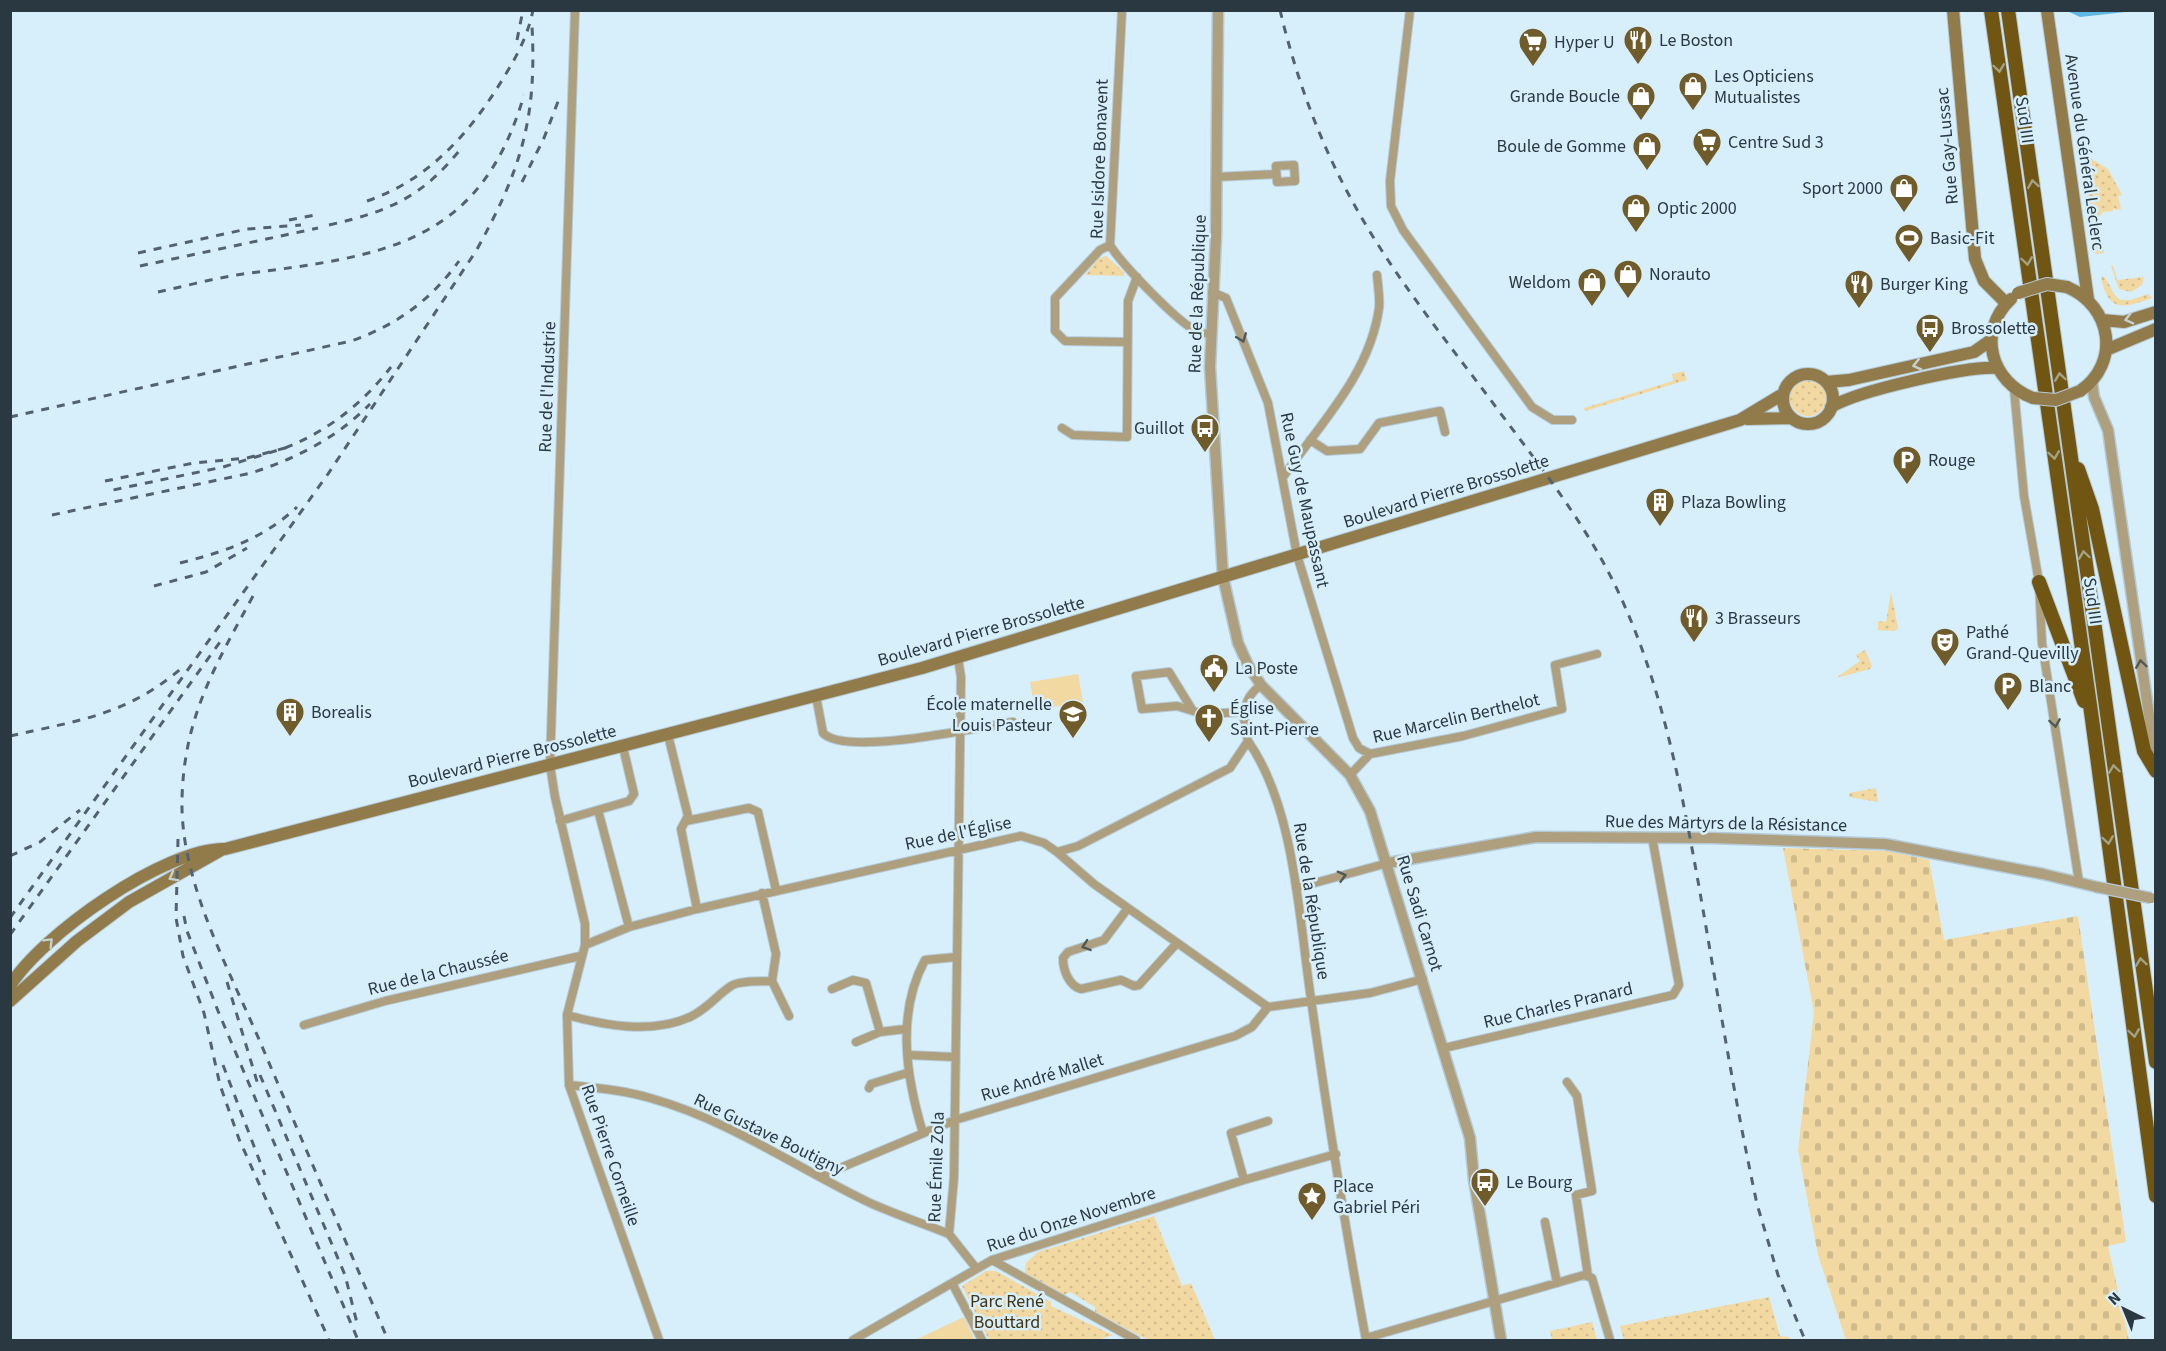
<svg xmlns="http://www.w3.org/2000/svg" width="2166" height="1351" font-family="'Source Sans 3',sans-serif">
<style>
.green{fill:url(#green-dots)}
.cemetery{fill:url(#cemetery-stones)}
.pitch{fill:#f2d9a2}
.water{fill:url(#water-waves)}
.lines{fill:none;stroke-linecap:round;stroke-linejoin:round}
.minor-casing{stroke:#b4cad6;stroke-width:10}
.tertiary-casing{stroke:#b4cad6;stroke-width:13}
.secondary-casing{stroke:#b4cad6;stroke-width:14}
.trunk-casing{stroke:#b4cad6;stroke-width:16}
.minor{stroke:#ae9f7f;stroke-width:8}
.tertiary{stroke:#ae9f7f;stroke-width:10}
.secondary{stroke:#917b4a;stroke-width:12}
.trunk{stroke:#705612;stroke-width:14}
.rail{stroke:#53636d;stroke-width:3;stroke-dasharray:8 8;stroke-linecap:butt}
.tertiary-bridge-casing{stroke:#b4cad6;stroke-width:13;stroke-linecap:butt}
.secondary-bridge-casing{stroke:#b4cad6;stroke-width:14;stroke-linecap:butt}
.tertiary-bridge{stroke:#ae9f7f;stroke-width:10}
.secondary-bridge{stroke:#917b4a;stroke-width:12}
.oneway{stroke:#a4a286}
.oneway2{stroke:#c6d1cf}
.oneway3{stroke:#525854}
.labels{text-anchor:middle;stroke-width:5;stroke-linejoin:round;paint-order:stroke}
.poi-label{font-size:18px;fill:#2a3941;stroke:#d7eefb;text-anchor:start}
.street-label{font-size:18px;fill:#2a3941;stroke:#d7eefb}
.park-label{font-size:18px;fill:#423310;stroke:#d7eefb}
</style>
<defs>
<pattern id="green-dots" width="8" height="8" patternUnits="userSpaceOnUse" patternTransform="scale(1.5)"><rect width="8" height="8" fill="#f2d9a2"/><path d="M2 2h.1M6 6h.1" fill="none" stroke="#d0bb8d" stroke-width="1.8" stroke-linecap="round"/></pattern>
<pattern id="cemetery-stones" width="16" height="16" patternUnits="userSpaceOnUse" patternTransform="scale(1.5)"><rect width="16" height="16" fill="#f2d9a2"/><path d="M2 7V4a2 2 0 0 1 4 0v3zM10 15v-3a2 2 0 0 1 4 0v3z" fill="#d0bb8d"/></pattern>
<pattern id="water-waves" width="16" height="10" patternUnits="userSpaceOnUse" patternTransform="scale(1.5)"><rect width="16" height="10" fill="#5fb8e4"/><path d="M0 5q4-4 8 0t8 0" fill="none" stroke="#4f97ba"/></pattern>
</defs>
<rect width="100%" height="100%" fill="#d7eefb"/>
<!-- green -->
<path class="green" d="M2085,155l23,14 14,26 -4,1 3,13 -5,1 -3,-2v3l-10,1 -4,5 5,36 -9,1 -14,-96z
M1106,256l18,16v4l-39,-1 13,-16z
M2113,265l4,15 27,-3 -2,8 -11,7 -12,-3 -8,-23z
M2103,276c8,8 8,17 17,24h11l17,-6 4,4c-30,11 -44,14 -51,-21z
M1684,371l3,9 -102,31 -1,-3 89,-27 -1,-7z
M1790 398a18 18 0 1 1 36 0a18 18 0 1 1-36 0Z
M1891,592l7,36 -3,3 -17,-1v-9l8,1z
M1865,650l7,16 -2,3 -34,9 24,-17 -4,-6z
M1876,788l2,14 -29,-5v-4z
M1154,1216l28,70 9,-3 24,57h-67l-53,-28v-5l-25,-15 -6,3 -39,-22 1,-10 12,-11z
M986,1271h10l55,31v4l62,29 -15,5h-109l-27,-54z
M1769,1297l11,39 9,1 2,3h-167l-4,-14z
M1592,1322l5,18h-45l-2,-9z"/>
<!-- cemetery -->
<path class="cemetery" d="M1783,848l105,3 41,9 15,80 134,-24 48,326 -18,4 21,94h-283l-28,-85 -20,-105 16,-138z"/>
<!-- pitch -->
<path class="pitch" d="M1078,674l5,28 -48,8 -5,-28z
M964,1317l11,23h-60z"/>
<!-- water -->
<path class="water" d="M2067,11h68l-55,6z"/>
<g class="lines">
<!-- minor casing -->
<g class="minor-casing">
<path id="minor" d="M575,10l-25,755 5,32 30,127v21l-18,70 2,70 90,255
M1122,10l-12,235c10,17 72,83 91,88 1,1 8,0 9,0
M1410,10l-20,171 1,25 12,24 129,177 21,13h19
M1294,165l1,16 -18,1 -1,-16z
M1216,177l60,-3
M1110,245l-10,5 -45,48v33l10,10 62,1
M1212,292l14,6 42,105 29,152 56,183 6,10 11,6
M2014,389l10,107 15,86 3,61 37,239
M1062,428l11,7 54,2 1,-136 9,-24
M1310,440l17,11 33,-2 19,-26 61,-12 5,21
M1283,477c37,-53 87,-103 96,-169 1,-10 -1,-22 -2,-33
M958,658l3,19 -7,500 -5,57 27,34
M816,696l7,37c22,24 157,-6 190,-11
M1193,711l-16,-5 -35,3 -6,-33 33,-4 24,39 11,3 39,-2
M668,735l20,81 -7,13 16,80
M1248,741c47,67 51,178 63,258 16,114 34,228 55,341
M1350,775l20,-21 93,-18 99,-27 -7,-44 42,-11
M598,810l31,117
M560,821l69,-20 5,-7 -11,-47
M686,821l63,-13 9,4 18,78
M1057,852l37,32 174,123 102,-14 53,-14
M1296,888l92,-25
M762,893l14,61 -4,27 17,35
M1128,908l-24,32 -36,12 -5,6c0,12 6,28 18,31l40,-9 13,6 5,-1 38,-42
M585,945l44,-18 68,-18 324,-73 23,7 13,9 21,-6 152,-78 18,-27c-6,-22 -7,-42 13,-56
M832,989l21,-9 13,3 14,49 25,-3
M567,1015c39,11 85,19 123,2 17,-8 26,-21 41,-31 9,-6 30,-4 41,-5
M304,1025l81,-24 195,-45
M856,1042l24,-10
M1444,1048l229,-53 6,-10 -27,-148
M908,1055l47,2
M1567,1082l10,14 15,95 -16,4 12,81
M569,1085c27,3 54,5 81,13 79,22 145,69 218,104 26,12 54,21 81,32
M869,1088l2,-4 36,-11
M923,1133c-17,-56 -27,-120 2,-173l31,-3
M821,1176l134,-56 280,-84 17,-9 16,-20
M1244,1180l-13,-47 37,-12
M1545,1222l12,61
M992,1260l144,80
M952,1283l30,57
M1366,1338l218,-63 8,3 18,62
M853,1340l139,-80 252,-80 92,-26"/>
</g>
<!-- tertiary casing -->
<g class="tertiary-casing">
<path id="tertiary" d="M1218,10l-2,226 -6,131 13,210 15,66 10,22 13,20 89,90 20,36 100,327 4,42 27,160
M2092,382l2,15 14,33 48,334
M1388,863l148,-26 176,1 173,6 158,30 54,13"/>
</g>
<!-- secondary casing -->
<g class="secondary-casing">
<path id="secondary" d="M1953,10l22,249 9,22 22,22
M2047,10l41,289
M2067,287c45,19 54,76 13,104
M2011,299c-35,33 -20,83 22,99
M2102,320l22,2 32,-10
M2106,350l50,-21
M1783 399a25 25 0 1 1 50 0a25 25 0 1 1-50 0Z
M1826,382l23,-2 125,-28 17,-12
M1831,407c26,-16 135,-41 166,-39
M1747,419l45,-1
M10,986c31,-51 155,-138 215,-137l697,-181 818,-248 43,-26
M10,1001l67,-60 52,-39 94,-53"/>
</g>
<!-- trunk casing -->
<g class="trunk-casing">
<path id="trunk" d="M1991,10l101,709 64,477
M2008,10l148,1052
M2078,469l14,40 52,242 12,20
M2039,582l45,119"/>
</g>
<!-- minor -->
<use href="#minor" class="minor"/>
<!-- tertiary -->
<use href="#tertiary" class="tertiary"/>
<!-- secondary -->
<use href="#secondary" class="secondary"/>
<!-- trunk -->
<use href="#trunk" class="trunk"/>
<!-- rail -->
<path class="rail" d="M1280,10c16,68 41,136 75,196 37,67 86,128 132,189 44,60 91,117 125,184 48,96 67,198 86,302 19,108 36,216 59,323l21,71 27,65
M517,40l6,-30
M522,182l22,-44 15,-39
M367,201c62,-21 104,-69 137,-124 13,-21 24,-42 29,-67
M289,220l26,-5
M329,225c61,-14 94,-28 134,-79
M138,253l109,-24 54,-4
M140,266l178,-38
M158,292c28,-6 57,-14 85,-18 139,-18 237,-28 281,-179
M10,417l341,-76c46,-16 80,-41 108,-80
M285,448c43,-17 77,-44 106,-81
M105,481l89,-18 53,-5 38,-10 -62,19 -115,24
M52,515l199,-42c44,-14 86,-35 119,-69
M180,563c44,-11 83,-24 117,-56
M154,586l52,-14 41,-24
M253,596c-38,70 -69,121 -71,203 -2,83 47,170 79,245 42,99 85,198 127,296
M10,736c70,-16 119,-21 175,-71
M178,839l-2,79 7,38 21,57 16,72 19,54 90,201
M10,856l30,-14 40,-32
M184,916l3,15 31,80 140,329
M10,918l318,-444 148,-223c45,-81 61,-132 56,-225
M10,935l210,-293
M227,982l32,106
M223,1065l42,110
M260,1075l85,200 12,48"/>
<!-- tertiary-bridge casing -->
<g class="tertiary-bridge-casing">
<path id="tertiary-bridge" d="M2097,887l54,11"/>
</g>
<!-- secondary-bridge casing -->
<g class="secondary-bridge-casing">
<path id="secondary-bridge" d="M2018,293l29,-9 20,3
M2033,398l23,2 24,-9"/>
</g>
<!-- tertiary-bridge -->
<use href="#tertiary-bridge" class="tertiary-bridge"/>
<!-- secondary-bridge -->
<use href="#secondary-bridge" class="secondary-bridge"/>
</g>
<!-- one-way arrows -->
<defs><path id="oneway-chevron" d="M-2-3.5L2.5 0L-2 3.5" fill="none" stroke-width="1.6" stroke-linecap="round" stroke-linejoin="round" transform="scale(1.5)"/></defs>
<g class="oneway">
<use href="#oneway-chevron" transform="translate(1999 68) rotate(82)"/>
<use href="#oneway-chevron" transform="translate(2033 184) rotate(-99)"/>
<use href="#oneway-chevron" transform="translate(2027 261) rotate(82)"/>
<use href="#oneway-chevron" transform="translate(2060 377) rotate(-98)"/>
<use href="#oneway-chevron" transform="translate(2054 455) rotate(82)"/>
<use href="#oneway-chevron" transform="translate(2084 555) rotate(-98)"/>
<use href="#oneway-chevron" transform="translate(2114 769) rotate(-98)"/>
<use href="#oneway-chevron" transform="translate(2108 840) rotate(82)"/>
<use href="#oneway-chevron" transform="translate(2141 962) rotate(-98)"/>
<use href="#oneway-chevron" transform="translate(2134 1033) rotate(82)"/>
</g>
<g class="oneway2">
<use href="#oneway-chevron" transform="translate(2129 319) rotate(166)"/>
<use href="#oneway-chevron" transform="translate(1917 365) rotate(167)"/>
<use href="#oneway-chevron" transform="translate(173 877) rotate(151)"/>
<use href="#oneway-chevron" transform="translate(49 942) rotate(-45)"/>
</g>
<g class="oneway3">
<use href="#oneway-chevron" transform="translate(1242 338) rotate(69)"/>
<use href="#oneway-chevron" transform="translate(2141 664) rotate(-98)"/>
<use href="#oneway-chevron" transform="translate(2055 723) rotate(81)"/>
<use href="#oneway-chevron" transform="translate(1342 876) rotate(-15)"/>
<use href="#oneway-chevron" transform="translate(1086 946) rotate(161)"/>
</g>
<!-- icons -->
<defs>
<g id="restaurant-pin" transform="scale(1.5)"><path d="M0 17L-7.5 6A9.5 9.5 0 1 1 7.5 6Z" fill="#705b2a" stroke="#d7eefb"/><path d="M-5-6h1v4h1v-4h1v4h1v-4h1v5L-1.5 .5V6h-2V.5L-5-1ZM5-6V6H3V1.5H1.5Q1.5-4 5-6Z" fill="#fff"/></g>
<g id="supermarket-pin" transform="scale(1.5)"><path d="M0 17L-7.5 6A9.5 9.5 0 1 1 7.5 6Z" fill="#705b2a" stroke="#d7eefb"/><path d="M-6-5.5h2.5l.6 2H6L4.5 2H-2.5L-4.4-4H-6ZM-1.5 3.2a1.3 1.3 0 1 0 .1 0ZM3 3.2a1.3 1.3 0 1 0 .1 0Z" fill="#fff"/></g>
<g id="shop-pin" transform="scale(1.5)"><path d="M0 17L-7.5 6A9.5 9.5 0 1 1 7.5 6Z" fill="#705b2a" stroke="#d7eefb"/><path d="M-5-2.5h2.3a2.7 3.5 0 0 1 5.4 0H5L5.5 6h-11ZM-1.5-2.5h3a1.5 2.3 0 0 0-3 0Z" fill="#fff"/></g>
<g id="stadium-pin" transform="scale(1.5)"><path d="M0 17L-7.5 6A9.5 9.5 0 1 1 7.5 6Z" fill="#705b2a" stroke="#d7eefb"/><path d="M0-5a6.5 5 0 1 0 0 10a6.5 5 0 1 0 0-10ZM-3.5-1.8h7v3.6h-7Z" fill="#fff"/></g>
<g id="bus-pin" transform="scale(1.5)"><path d="M0 17L-7.5 6A9.5 9.5 0 1 1 7.5 6Z" fill="#705b2a" stroke="#d7eefb"/><path d="M-5-6H5V4H4V6H2V4H-2V6H-4V4H-5ZM-3.5-4V0h7V-4ZM-3.5 1.2v1.5H-2V1.2ZM2 1.2v1.5H3.5V1.2Z" fill="#fff"/></g>
<g id="parking-pin" transform="scale(1.5)"><path d="M0 17L-7.5 6A9.5 9.5 0 1 1 7.5 6Z" fill="#705b2a" stroke="#d7eefb"/><path d="M-3.5-5.5H1a3.5 3.5 0 0 1 0 7H-1V5.5H-3.5ZM-1-3.4V-.6H.8a1.4 1.4 0 0 0 0-2.8Z" fill="#fff"/></g>
<g id="building-pin" transform="scale(1.5)"><path d="M0 17L-7.5 6A9.5 9.5 0 1 1 7.5 6Z" fill="#705b2a" stroke="#d7eefb"/><path d="M-4-6H4V6H1V3H-1V6H-4ZM-2.5-4.3h1.7v1.8h-1.7ZM.8-4.3h1.7v1.8H.8ZM-2.5-1h1.7V.8h-1.7ZM.8-1h1.7V.8H.8Z" fill="#fff"/></g>
<g id="theatre-pin" transform="scale(1.5)"><path d="M0 17L-7.5 6A9.5 9.5 0 1 1 7.5 6Z" fill="#705b2a" stroke="#d7eefb"/><path d="M-5-5.5Q0-4 5-5.5V0Q5 5 0 6Q-5 5-5 0ZM-3.3-2.5H-1v1.5H-3.3ZM1-2.5H3.3v1.5H1ZM-2.8 1Q0 5.5 2.8 1Z" fill="#fff"/></g>
<g id="civic-pin" transform="scale(1.5)"><path d="M0 17L-7.5 6A9.5 9.5 0 1 1 7.5 6Z" fill="#705b2a" stroke="#d7eefb"/><path d="M-.6-6.5H3V-4.5H.6V-3L4-1V1h2V6H-6V1h2V-1L-.6-3ZM-1.2 2.5V6h2.4V2.5Z" fill="#fff"/></g>
<g id="school-pin" transform="scale(1.5)"><path d="M0 17L-7.5 6A9.5 9.5 0 1 1 7.5 6Z" fill="#705b2a" stroke="#d7eefb"/><path d="M0-5L7-2L0 1L-7-2ZM-4 1L0 2.5L4 1V4Q0 6-4 4Z" fill="#fff"/></g>
<g id="church-pin" transform="scale(1.5)"><path d="M0 17L-7.5 6A9.5 9.5 0 1 1 7.5 6Z" fill="#705b2a" stroke="#d7eefb"/><path d="M-1.2-6h2.4v3.5h3.3v2.4h-3.3V6h-2.4V-.1h-3.3v-2.4h3.3Z" fill="#fff"/></g>
<g id="sight-pin" transform="scale(1.5)"><path d="M0 17L-7.5 6A9.5 9.5 0 1 1 7.5 6Z" fill="#705b2a" stroke="#d7eefb"/><path d="M0-6L1.8-2.2L6-1.7L2.9 1.2L3.7 5.4L0 3.3L-3.7 5.4L-2.9 1.2L-6-1.7L-1.8-2.2Z" fill="#fff"/></g>
</defs>
<g fill-rule="evenodd">
<use href="#restaurant-pin" x="1638" y="40"/>
<use href="#supermarket-pin" x="1533" y="42"/>
<use href="#shop-pin" x="1693" y="86"/>
<use href="#shop-pin" x="1641" y="96"/>
<use href="#supermarket-pin" x="1707" y="142"/>
<use href="#shop-pin" x="1647" y="146"/>
<use href="#shop-pin" x="1904" y="188"/>
<use href="#shop-pin" x="1636" y="208"/>
<use href="#stadium-pin" x="1909" y="238"/>
<use href="#shop-pin" x="1628" y="274"/>
<use href="#shop-pin" x="1592" y="282"/>
<use href="#restaurant-pin" x="1859" y="284"/>
<use href="#bus-pin" x="1930" y="328"/>
<use href="#bus-pin" x="1205" y="428"/>
<use href="#parking-pin" x="1907" y="460"/>
<use href="#building-pin" x="1660" y="502"/>
<use href="#restaurant-pin" x="1694" y="618"/>
<use href="#theatre-pin" x="1945" y="642"/>
<use href="#civic-pin" x="1214" y="668"/>
<use href="#parking-pin" x="2008" y="686"/>
<use href="#building-pin" x="290" y="712"/>
<use href="#school-pin" x="1073" y="714"/>
<use href="#church-pin" x="1209" y="718"/>
<use href="#bus-pin" x="1485" y="1182"/>
<use href="#sight-pin" x="1312" y="1196"/>
</g>
<g class="labels">
<!-- poi labels -->
<g class="poi-label">
<text x="1659" y="46">Le Boston</text>
<text x="1554" y="48">Hyper U</text>
<text x="1714" y="82">Les Opticiens<tspan x="1714" dy="21">Mutualistes</tspan></text>
<text x="1620" y="102" text-anchor="end">Grande Boucle</text>
<text x="1728" y="148">Centre Sud 3</text>
<text x="1626" y="152" text-anchor="end">Boule de Gomme</text>
<text x="1883" y="194" text-anchor="end">Sport 2000</text>
<text x="1657" y="214">Optic 2000</text>
<text x="1930" y="244">Basic-Fit</text>
<text x="1649" y="280">Norauto</text>
<text x="1571" y="288" text-anchor="end">Weldom</text>
<text x="1880" y="290">Burger King</text>
<text x="1951" y="334">Brossolette</text>
<text x="1184" y="434" text-anchor="end">Guillot</text>
<text x="1928" y="466">Rouge</text>
<text x="1681" y="508">Plaza Bowling</text>
<text x="1715" y="624">3 Brasseurs</text>
<text x="1966" y="638">Pathé<tspan x="1966" dy="21">Grand-Quevilly</tspan></text>
<text x="1235" y="674">La Poste</text>
<text x="2029" y="692">Blanc</text>
<text x="1052" y="710" text-anchor="end">École maternelle<tspan x="1052" dy="21">Louis Pasteur</tspan></text>
<text x="1230" y="714">Église<tspan x="1230" dy="21">Saint-Pierre</tspan></text>
<text x="311" y="718">Borealis</text>
<text x="1506" y="1188">Le Bourg</text>
<text x="1333" y="1192">Place<tspan x="1333" dy="21">Gabriel Péri</tspan></text>
</g>
<!-- street labels -->
<g class="street-label">
<text transform="translate(2025 120) rotate(82)" y="6">Sud III</text>
<text transform="translate(1947 146) rotate(-95)" y="6">Rue Gay-Lussac</text>
<text transform="translate(2085 152) rotate(82)" y="6">Avenue du Général Leclerc</text>
<text transform="translate(1099 159) rotate(-88)" y="6">Rue Isidore Bonavent</text>
<text transform="translate(1197 294) rotate(-88)" y="6">Rue de la République</text>
<text transform="translate(547 387) rotate(-88)" y="6">Rue de l'Industrie</text>
<text transform="translate(1446 491) rotate(-17)" y="6">Boulevard Pierre Brossolette</text>
<text transform="translate(1305 500) rotate(78)" y="6">Rue Guy de Maupassant</text>
<text transform="translate(2093 601) rotate(82)" y="6">Sud III</text>
<text transform="translate(981 631) rotate(-16)" y="6">Boulevard Pierre Brossolette</text>
<text transform="translate(1456 718) rotate(-13)" y="6">Rue Marcelin Berthelot</text>
<text transform="translate(512 756) rotate(-14)" y="6">Boulevard Pierre Brossolette</text>
<text transform="translate(1726 823) rotate(1)" y="6">Rue des Martyrs de la Résistance</text>
<text transform="translate(958 833) rotate(-12)" y="6">Rue de l'Église</text>
<text transform="translate(1312 901) rotate(81)" y="6">Rue de la République</text>
<text transform="translate(1420 913) rotate(73)" y="6">Rue Sadi Carnot</text>
<text transform="translate(438 972) rotate(-14)" y="6">Rue de la Chaussée</text>
<text transform="translate(1558 1005) rotate(-13)" y="6">Rue Charles Pranard</text>
<text transform="translate(1042 1077) rotate(-17)" y="6">Rue André Mallet</text>
<text transform="translate(769 1134) rotate(26)" y="6">Rue Gustave Boutigny</text>
<text transform="translate(611 1155) rotate(71)" y="6">Rue Pierre Corneille</text>
<text transform="translate(936 1167) rotate(-88)" y="6">Rue Émile Zola</text>
<text transform="translate(1071 1219) rotate(-18)" y="6">Rue du Onze Novembre</text>
</g>
<!-- park labels -->
<g class="park-label">
<text x="1007" y="1307">Parc René<tspan x="1007" dy="21">Bouttard</tspan></text>
</g>
</g>
<!-- border -->
<rect width="2166" height="1351" fill="none" stroke="#2a3941" stroke-width="24"/>
<!-- north arrow -->
<g transform="translate(2124 1309) rotate(317)" stroke="#d7eefb" stroke-width="4.5" paint-order="stroke">
<path d="M0-4.5L10 22L0 15L-10 22Z" fill="#2a3941"/>
<text y="-9" font-size="16" font-weight="bold" text-anchor="middle" fill="#2a3941">N</text>
</g>
</svg>
